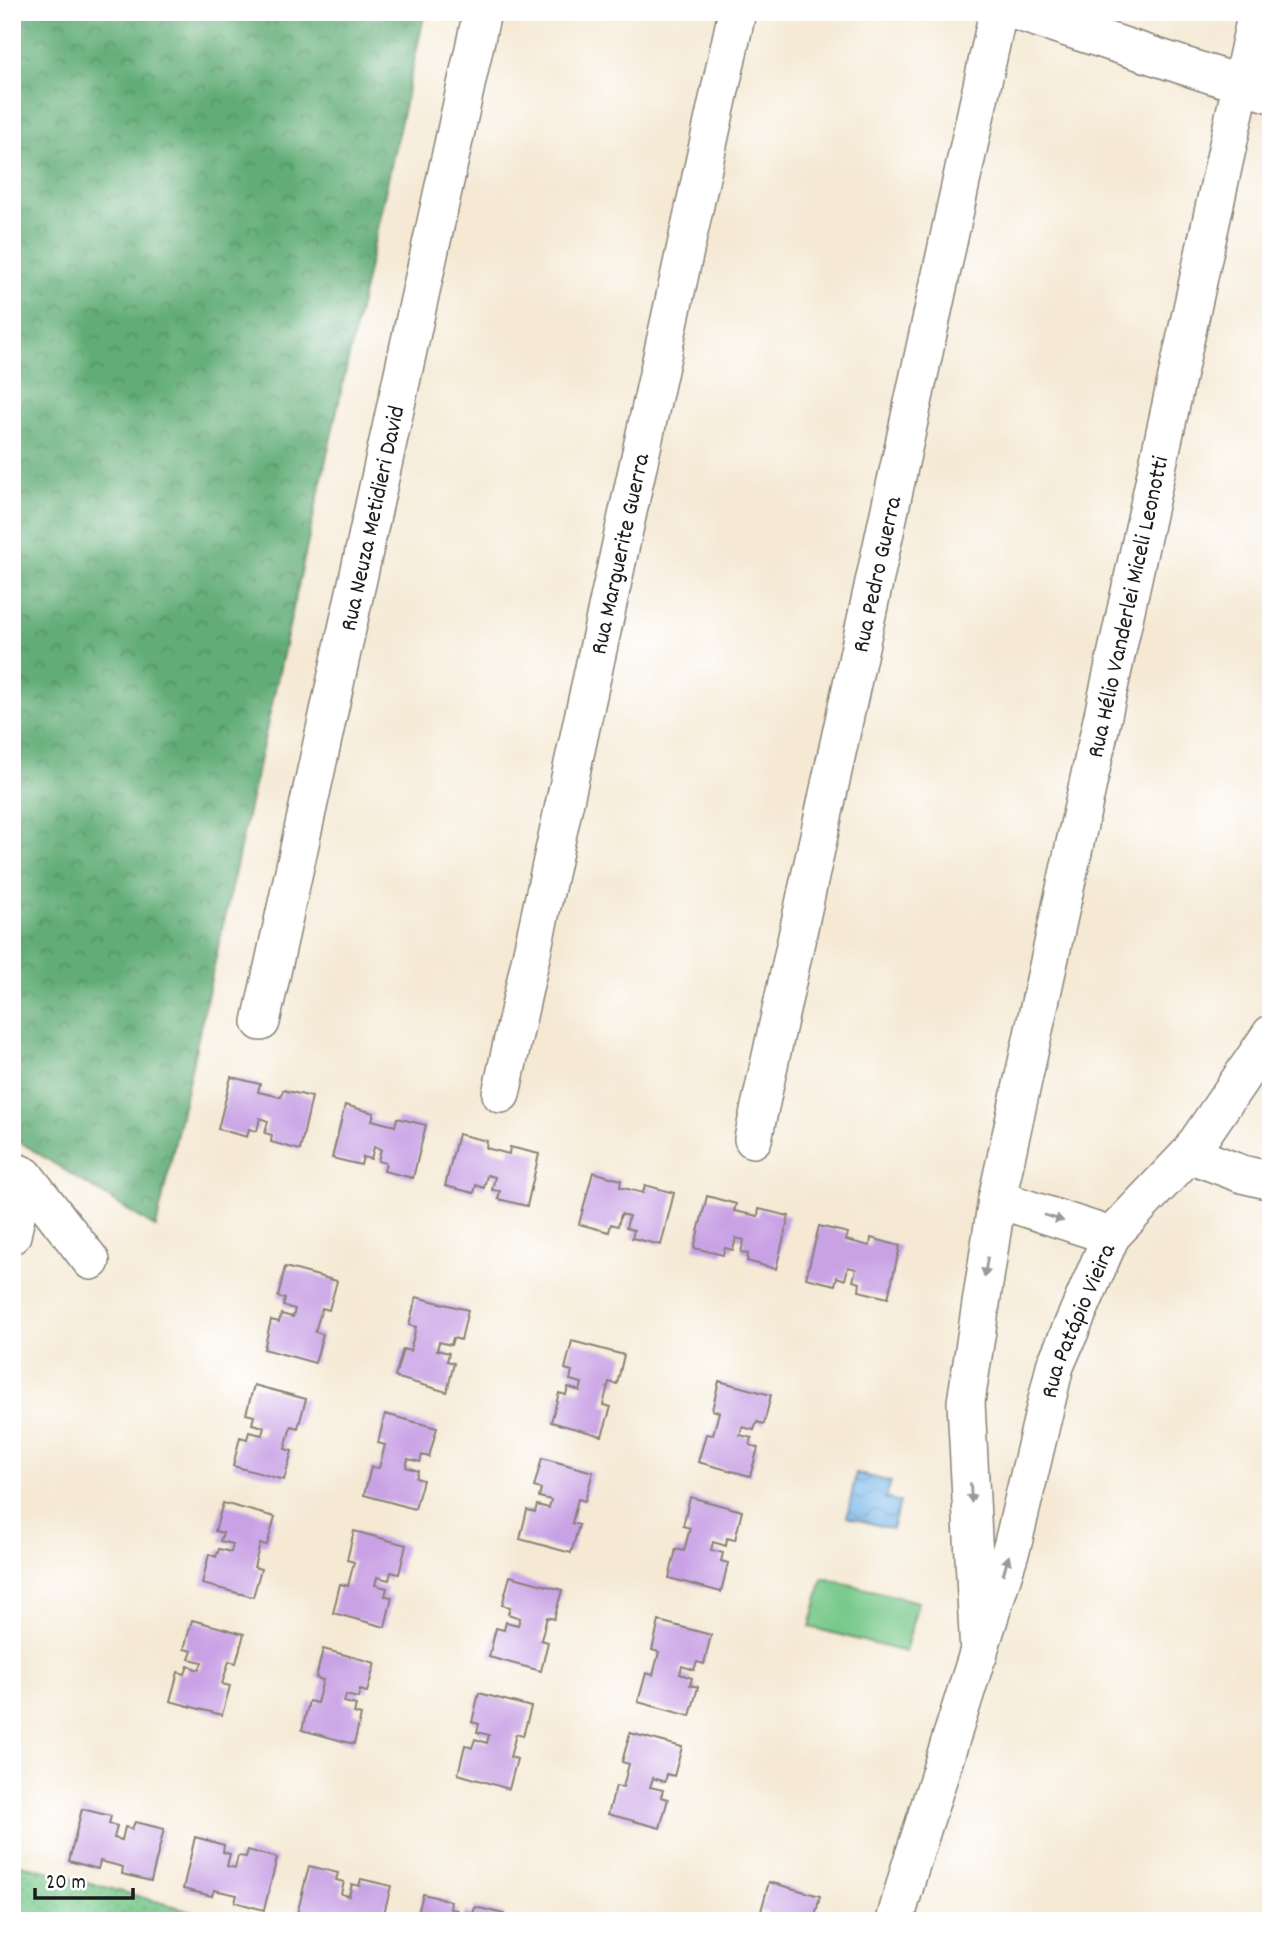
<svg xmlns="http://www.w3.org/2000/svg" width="1283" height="1933" font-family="Dekko,sans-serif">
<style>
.grass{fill:url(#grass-dots);stroke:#4a7254;stroke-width:2}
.forest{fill:url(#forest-crowns);stroke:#3f644a;stroke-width:2}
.garden{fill:#78c98b;stroke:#4a7254;stroke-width:2}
.water{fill:url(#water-waves);stroke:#486982;stroke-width:2}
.building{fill:#c9a2e5}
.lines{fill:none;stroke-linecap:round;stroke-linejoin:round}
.minor-casing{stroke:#888278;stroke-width:40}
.minor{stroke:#fff;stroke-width:37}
.oneway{fill:#999}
.labels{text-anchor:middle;stroke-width:7;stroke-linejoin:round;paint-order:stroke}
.street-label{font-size:24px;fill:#1c1c1c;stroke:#fff}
</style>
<defs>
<pattern id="grass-dots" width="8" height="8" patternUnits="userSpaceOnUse" patternTransform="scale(1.75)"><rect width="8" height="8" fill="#78c98b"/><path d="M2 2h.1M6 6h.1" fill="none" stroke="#67ac77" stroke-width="1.8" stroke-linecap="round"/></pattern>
<pattern id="forest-crowns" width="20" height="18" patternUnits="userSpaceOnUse" patternTransform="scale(1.75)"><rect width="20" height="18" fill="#62ad77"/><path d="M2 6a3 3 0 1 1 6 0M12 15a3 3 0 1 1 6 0" fill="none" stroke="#508c61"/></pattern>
<pattern id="water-waves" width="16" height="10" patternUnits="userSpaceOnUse" patternTransform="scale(1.75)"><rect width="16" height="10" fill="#75b6e9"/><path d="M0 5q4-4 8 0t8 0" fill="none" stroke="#5f93bc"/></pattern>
</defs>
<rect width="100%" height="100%" fill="#fff"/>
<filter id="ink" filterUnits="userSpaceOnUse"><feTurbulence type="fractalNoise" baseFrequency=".0143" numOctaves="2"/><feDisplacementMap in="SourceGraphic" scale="14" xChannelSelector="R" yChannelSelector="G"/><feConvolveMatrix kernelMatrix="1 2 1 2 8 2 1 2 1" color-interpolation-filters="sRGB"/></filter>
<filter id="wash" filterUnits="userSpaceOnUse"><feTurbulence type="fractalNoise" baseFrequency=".00686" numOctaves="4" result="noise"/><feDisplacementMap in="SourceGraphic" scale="28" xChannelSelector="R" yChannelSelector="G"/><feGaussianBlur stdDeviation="1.57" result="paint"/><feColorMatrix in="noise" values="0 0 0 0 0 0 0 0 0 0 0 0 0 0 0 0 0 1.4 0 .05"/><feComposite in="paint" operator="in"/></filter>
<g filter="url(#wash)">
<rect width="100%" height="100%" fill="#f5e9d4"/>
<!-- grass -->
<path class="grass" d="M17,1863l211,58h-216v-39z"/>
<!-- forest -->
<path class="forest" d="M12,12h413l-269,1216 -144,-91z"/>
<!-- garden -->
<path class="garden" d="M823,1578l95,24 -13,50 -95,-25z"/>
<!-- water -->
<path class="water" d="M856,1473l35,9 -5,16 14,4 -8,27 -45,-12z"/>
<g id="blocks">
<!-- building -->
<path class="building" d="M231,1077l29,7 -2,8 23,5 2,-7 29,7 -12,53 -29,-8 1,-7 -7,-2 3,-12 -8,-3 -3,13 -8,-2 -2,8 -29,-8z
M345,1105l29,8 -2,7 23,6 2,-8 29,7 -13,53 -29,-7 2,-8 -8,-2 3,-12 -7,-2 -3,12 -8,-2 -2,8 -29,-7z
M458,1134l29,7 -1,7 23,6 1,-7 29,7 -12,52 -29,-7 2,-8 -8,-1 3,-13 -8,-2 -3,13 -8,-3 -2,8 -29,-7z
M593,1172l28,8 -1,7 23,6 2,-8 29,8 -13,52 -29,-7 2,-8 -8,-2 3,-12 -8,-2 -3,12 -7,-2 -2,8 -30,-8z
M707,1196l29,8 -2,7 24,5 1,-7 30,7 -13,53 -29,-8 1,-7 -7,-2 3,-12 -8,-2 -3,12 -8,-2 -2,7 -29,-7z
M819,1226l29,7 -2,7 24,6 1,-8 29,8 -12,52 -29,-7 1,-8 -7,-2 3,-12 -8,-2 -3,13 -8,-3 -2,8 -29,-7z
M285,1267l52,14 -8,29 -7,-2 -7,24 8,2 -8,29 -51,-14 7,-29 8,2 2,-8 12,3 2,-8 -12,-3 2,-7 -7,-2z
M416,1297l52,13 -7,30 -8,-2 -2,7 -12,-3 -2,8 12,3 -2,8 7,2 -7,29 -52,-15 8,-28 7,2 6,-24 -7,-2z
M572,1341l52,14 -7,29 -8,-2 -6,23 8,2 -9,29 -51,-14 8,-29 7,2 2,-8 12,4 2,-8 -12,-3 2,-9 -7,-2z
M719,1381l52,14 -7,29 -7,-2 -3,8 -12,-3 -2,8 12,3 -2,7 8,3 -8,28 -52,-14 8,-28 7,1 6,-23 -7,-2z
M254,1385l52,14 -8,29 -7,-2 -6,23 7,2 -8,29 -51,-14 7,-29 7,2 2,-7 13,3 2,-8 -12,-3 2,-8 -8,-2z
M385,1414l52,14 -8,29 -7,-2 -2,7 -12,-3 -2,8 12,4 -2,7 7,2 -8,29 -51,-14 7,-28 8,1 6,-23 -7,-2z
M542,1458l51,14 -8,29 -7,-2 -6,24 7,2 -8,28 -51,-14 7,-29 8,2 2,-7 12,3 2,-8 -12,-3 2,-8 -7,-2z
M690,1497l52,14 -7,29 -8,-2 -1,8 -13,-4 -2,8 12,3 -2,8 7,2 -7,29 -52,-14 7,-29 8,2 6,-23 -7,-2z
M223,1503l52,14 -8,28 -7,-1 -6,23 7,2 -8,28 -51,-13 7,-30 7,3 3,-8 12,3 2,-8 -13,-3 3,-8 -8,-2z
M354,1531l52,14 -7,29 -8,-2 -2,8 -12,-3 -2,8 12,3 -2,8 7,1 -7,30 -52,-14 7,-29 8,2 6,-24 -7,-2z
M510,1576l52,14 -8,29 -7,-2 -6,23 7,2 -7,29 -52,-14 7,-29 8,2 2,-8 12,3 2,-7 -12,-4 2,-7 -8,-2z
M192,1620l52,14 -8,29 -7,-2 -7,23 8,2 -8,29 -52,-14 8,-29 7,2 3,-8 11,4 3,-8 -13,-3 3,-8 -8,-2z
M659,1621l52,14 -7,29 -7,-2 -3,8 -12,-4 -2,8 12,4 -2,7 8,2 -8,29 -52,-14 8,-29 7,2 6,-23 -7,-2z
M323,1649l52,14 -8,29 -7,-2 -2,8 -12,-3 -2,7 12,3 -2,8 7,2 -7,29 -52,-14 7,-29 8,2 6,-23 -7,-2z
M479,1693l52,14 -8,29 -7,-2 -6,23 7,2 -8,30 -51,-15 7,-29 7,3 3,-9 12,4 2,-8 -12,-3 2,-8 -7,-2z
M630,1733l52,14 -8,29 -7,-2 -2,8 -12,-4 -3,9 13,3 -2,7 7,2 -8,29 -52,-14 8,-28 7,1 6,-23 -7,-2z
M82,1809l29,7 -2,8 8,2 -3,12 8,2 3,-13 7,2 3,-7 29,7 -13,52 -29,-7 1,-7 -23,-6 -2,8 -29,-8z
M195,1837l29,8 -1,7 7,2 -3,12 8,2 3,-12 8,1 2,-7 29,8 -13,52 -29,-8 2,-7 -23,-5 -2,6 -29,-7z
M309,1866l29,7 -2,7 8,2 -3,12 8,2 3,-12 7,2 2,-7 30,7 -9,35h-42l-13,-4 -1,4h-19l-11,-3z
M769,1882l51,14 -6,25h-48l2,-8 -7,-2z
M423,1894l28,7 -1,8 8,1 -3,11h-39z
M475,1907l29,7 -2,7h-39l2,-9 8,2z"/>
</g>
</g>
<g filter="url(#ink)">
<use href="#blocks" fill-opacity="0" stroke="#888278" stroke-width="2"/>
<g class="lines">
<!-- minor casing -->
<g class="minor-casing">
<g id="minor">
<path d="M1018,12l253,82"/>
<path id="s1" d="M261,1022l221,-1010"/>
<path id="s2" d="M501,1094l236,-1082"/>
<path id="s3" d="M753,1139l245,-1127"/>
<path d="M1189,1154l53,20 29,7"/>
<path d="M12,1170l13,6 66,85"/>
<path d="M997,1199l114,37"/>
<path d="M12,1235l13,-59"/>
<path id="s4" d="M979,1654l-13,-252 31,-203 260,-1187"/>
<path id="s5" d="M895,1921l14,-50 104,-328 42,-177 56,-130 78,-82 82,-120"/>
</g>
</g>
<!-- minor -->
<use href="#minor" class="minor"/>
</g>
<!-- one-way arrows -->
<defs><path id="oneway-solid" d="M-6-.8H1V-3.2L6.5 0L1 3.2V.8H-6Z" transform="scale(1.75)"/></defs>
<g class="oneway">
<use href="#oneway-solid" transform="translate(1054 1218) rotate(18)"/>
<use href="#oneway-solid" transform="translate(986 1267) rotate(99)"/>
<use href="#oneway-solid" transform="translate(971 1493) rotate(87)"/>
<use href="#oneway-solid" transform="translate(1006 1565) rotate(-73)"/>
</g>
</g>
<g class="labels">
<!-- street labels -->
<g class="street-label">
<text dy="8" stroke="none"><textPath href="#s1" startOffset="516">Rua Neuza Metidieri David</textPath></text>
<text dy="8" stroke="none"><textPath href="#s2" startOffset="553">Rua Marguerite Guerra</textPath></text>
<text dy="8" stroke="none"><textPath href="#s3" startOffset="578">Rua Pedro Guerra</textPath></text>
<text dy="8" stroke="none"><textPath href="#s4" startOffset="1064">Rua Hélio Vanderlei Miceli Leonotti</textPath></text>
<text dy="8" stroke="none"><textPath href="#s5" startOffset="628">Rua Patápio Vieira</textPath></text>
</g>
</g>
<!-- margin -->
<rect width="1283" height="1933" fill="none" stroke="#fff" stroke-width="42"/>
<!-- scale -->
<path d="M35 1888v10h98v-10" fill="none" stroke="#1c1c1c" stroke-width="3.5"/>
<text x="46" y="1888" font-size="21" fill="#1c1c1c" stroke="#ffffff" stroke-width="5" paint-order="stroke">20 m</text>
</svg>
